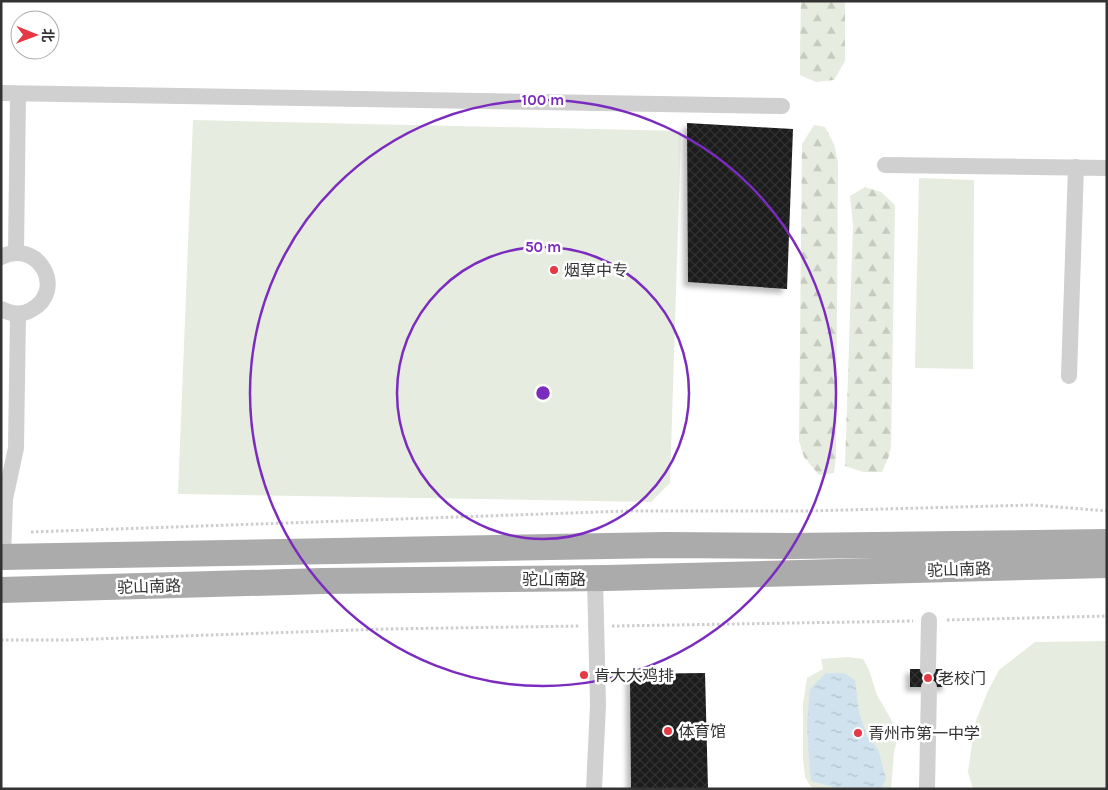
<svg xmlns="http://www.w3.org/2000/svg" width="1108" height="790" font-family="Karla,'Noto Sans SC',sans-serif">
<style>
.green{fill:#e6ecdf}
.forest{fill:url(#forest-firs)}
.water{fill:url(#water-ripples)}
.building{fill:url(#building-cross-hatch);filter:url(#shadow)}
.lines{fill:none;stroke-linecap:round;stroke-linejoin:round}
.path{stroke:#cdcdcd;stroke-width:3;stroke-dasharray:2.5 2.5;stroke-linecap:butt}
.street{stroke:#d0d0d0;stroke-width:16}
.primary{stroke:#ababab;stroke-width:26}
.ring{fill:none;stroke:#7b2cbf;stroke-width:2.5}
.poi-dot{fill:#e63946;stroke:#fff;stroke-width:2}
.labels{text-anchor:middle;stroke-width:5;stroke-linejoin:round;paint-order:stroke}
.poi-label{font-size:16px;fill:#333;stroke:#fff;text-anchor:start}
.street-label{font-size:16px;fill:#333;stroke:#fff}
.centre{fill:#7b2cbf;stroke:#fff;stroke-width:2.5}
.ring-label{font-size:15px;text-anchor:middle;font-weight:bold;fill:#7b2cbf;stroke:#fff;stroke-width:5;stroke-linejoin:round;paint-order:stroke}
</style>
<defs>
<pattern id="forest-firs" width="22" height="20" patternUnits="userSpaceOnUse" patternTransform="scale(1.25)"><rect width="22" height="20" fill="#e6ecdf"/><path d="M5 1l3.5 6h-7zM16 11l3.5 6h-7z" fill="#c6cbc0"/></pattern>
<pattern id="water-ripples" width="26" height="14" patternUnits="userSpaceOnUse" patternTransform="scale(1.25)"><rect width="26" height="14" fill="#cfe2ee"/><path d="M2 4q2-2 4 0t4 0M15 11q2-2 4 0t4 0" fill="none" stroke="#b2c2cd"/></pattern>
<pattern id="building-cross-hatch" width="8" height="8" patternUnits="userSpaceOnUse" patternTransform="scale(1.25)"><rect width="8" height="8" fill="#1a1a1a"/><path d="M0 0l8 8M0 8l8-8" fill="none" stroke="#333"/></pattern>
<filter id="shadow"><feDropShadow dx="-4.5" dy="4.5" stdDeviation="2.5" flood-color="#0004"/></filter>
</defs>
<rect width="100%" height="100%" fill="#fff"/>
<!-- green -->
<path class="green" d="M193,120l488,11 -11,352 -19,19 -473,-8z
M919,178l55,2 -1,189 -58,-1z
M1107,641v148h-134l-5,-17 7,-49 13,-32 11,-21 36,-28z
M848,657l15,2 6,11 8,25 19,33 1,12 -3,12 -3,37h-79l-7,-12 -2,-17v-56l4,-26 16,-9 -2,-10z"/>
<!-- forest -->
<path class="forest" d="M801,1h44v60l-11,19 -18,2 -16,-7v-24z
M814,125l11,2 9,17 4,18 -2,294 -2,17 -15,2 -15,-18 -5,-16 3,-297z
M865,187l16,5 14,13 -4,241 -2,10 -7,16h-19l-18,-6 8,-241 -3,-29z"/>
<!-- water -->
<path class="water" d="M826,673h18l11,7 4,32 8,25 11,12 8,30 -5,10h-39l-31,-8 -2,-24 -2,-32 3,-36z"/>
<!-- building -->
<path class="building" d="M687,123l106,6 -6,160 -99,-7z
M910,669h37v18h-37z
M705,673l3,116h-77l-1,-115z"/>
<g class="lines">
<!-- path -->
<path class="path" d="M31,532l596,-21h182l224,-6 74,6
M947,620l160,-4
M612,626l301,-5
M1,640h65l319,-11 195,-3"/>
<!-- street -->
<path class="street" d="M1,93l781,13
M885,165l222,3
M16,253l2,-159
M1,257c38,-19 66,34 30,53 -10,6 -20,4 -30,-1
M1069,376l7,-209
M3,557l2,-58 11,-51 2,-134
M928,669l1,-49
M594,789l4,-84 -3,-127
M927,789l2,-102"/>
<!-- primary -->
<path class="primary" d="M1,557l664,-12 127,1 315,-4
M1,590l321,-9 285,-3 500,-13"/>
</g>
<!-- distance rings -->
<g class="ring">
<circle cx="543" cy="393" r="146"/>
<circle cx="543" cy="393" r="293"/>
</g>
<!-- markers -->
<g class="poi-dot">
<circle cx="554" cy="270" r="5"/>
<circle cx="584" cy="675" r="5"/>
<circle cx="928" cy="678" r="5"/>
<circle cx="668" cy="731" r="5"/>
<circle cx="858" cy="733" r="5"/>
</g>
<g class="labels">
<!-- poi labels -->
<g class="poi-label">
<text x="564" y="276">烟草中专</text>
<text x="594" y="681">肯大大鸡排</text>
<text x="938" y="684">老校门</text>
<text x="678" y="737">体育馆</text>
<text x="868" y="739">青州市第一中学</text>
</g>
<!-- street labels -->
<g class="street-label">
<text transform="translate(959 569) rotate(-2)" y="6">驼山南路</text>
<text x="554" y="585">驼山南路</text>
<text transform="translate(149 586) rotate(-2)" y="6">驼山南路</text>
</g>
</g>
<circle cx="543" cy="393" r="8" class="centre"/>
<g class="ring-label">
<text x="543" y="105">100 m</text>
<text x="543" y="252">50 m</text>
</g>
<!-- border -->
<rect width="1108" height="790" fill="none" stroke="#333333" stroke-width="5"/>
<!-- north arrow -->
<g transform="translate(35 35) rotate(91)"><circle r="24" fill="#ffffff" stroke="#adadad"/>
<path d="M0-4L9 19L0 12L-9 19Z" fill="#e63946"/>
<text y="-8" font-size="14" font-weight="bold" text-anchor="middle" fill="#333333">北</text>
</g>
</svg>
